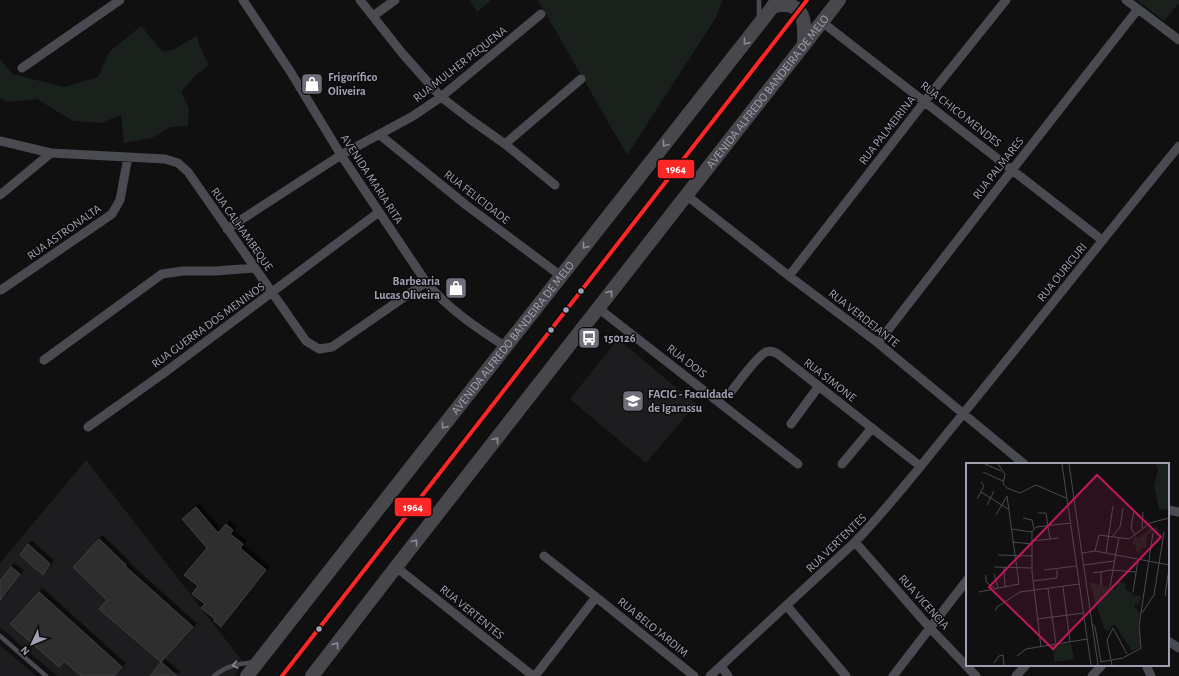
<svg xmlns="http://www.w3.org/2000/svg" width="1179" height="676" font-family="'Alegreya Sans',sans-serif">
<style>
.built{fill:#1d1d1f}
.green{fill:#1a211c}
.building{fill:#2d2d2f;stroke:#3f4045;filter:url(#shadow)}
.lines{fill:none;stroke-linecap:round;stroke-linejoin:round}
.service{stroke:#4a4b51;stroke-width:4.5}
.minor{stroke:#4a4b51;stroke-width:9}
.trunk{stroke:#48484c;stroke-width:14}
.bus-1-casing{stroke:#0b0b0c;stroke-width:7}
.bus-1{stroke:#ff2626;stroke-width:4}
.oneway{stroke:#8a8c99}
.oneway2{stroke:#8a8c9a}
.bus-dot{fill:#a0a2b3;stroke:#0b0b0c;stroke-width:1.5}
.labels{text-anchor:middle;stroke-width:3;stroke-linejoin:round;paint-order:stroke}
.street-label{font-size:12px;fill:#a0a2b3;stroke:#0b0b0c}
.poi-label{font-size:12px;font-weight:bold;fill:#a0a2b3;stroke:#0b0b0c;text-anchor:start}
.inset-road{fill:none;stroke:#4a4a52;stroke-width:1}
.view{fill:#c2185b;fill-opacity:0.15;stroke:#c2185b;stroke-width:2}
.inset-edge{fill:none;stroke:#a0a2b3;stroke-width:2}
.line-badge{stroke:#0b0b0c;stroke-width:1.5}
.badge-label{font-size:11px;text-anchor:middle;font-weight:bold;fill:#fff}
</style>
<defs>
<filter id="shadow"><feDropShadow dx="3.5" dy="-3.5" stdDeviation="0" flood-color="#0009"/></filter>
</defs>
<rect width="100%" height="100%" fill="#101011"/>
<!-- built -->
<path class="built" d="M618,339l78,65 -50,59 -76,-64z
M86,460l157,202v2l-9,12h-177l-57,-49v-64z
M0,645l36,31h-36z"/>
<!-- green -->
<path class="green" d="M470,0h21l-14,12z
M538,0h185l-8,19 -88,136z
M1137,0h42v3l-15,18z
M141,26l22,26 11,-3 23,-13 2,9 10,20 -14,11 -14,16 8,16 -1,18 -18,1 -18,11 -28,5 -3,-28 -20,8 -28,-2 -36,-22 -29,3 -8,-4v-39l12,15 52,13 34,-10 11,-25z"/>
<!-- building -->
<path class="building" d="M196,507l22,26 8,-9 7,6 -3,4 13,10 -3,4 26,22 -45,57 -7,-6 1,-2 -14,-11 4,-4 -13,-10 6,-8 -14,-11 23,-27 -25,-29z
M99,539l27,26 -1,1 68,61 -32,35 -62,-53 8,-9 -34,-33z
M28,544l22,20 -7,11 -23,-20z
M11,567l9,7 -20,26v-19z
M39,592l83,75 -8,9h-33l-17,-15 -5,6 -49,-43z
M161,662l16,14h-27z"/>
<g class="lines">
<!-- service -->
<path class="service" d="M759,0v18
M0,636l46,40
M214,676c13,-11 24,-12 40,-14
M282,676l525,-676"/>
<!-- minor -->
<path class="minor" d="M243,0l47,71 51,84 85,127c22,27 51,46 80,65
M360,0l42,53 39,44 30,23 34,24 50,41
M1126,0l53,40
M373,16l22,-16
M822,22l280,218
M22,68l98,-68
M380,135l86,70 95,71
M0,141l51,12 114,6 13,4 10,9 118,169 13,8 13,-2 94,-65
M505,144l76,-65
M0,195l51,-42
M686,195l103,81 89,67 146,121
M227,229l114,-74 72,-39 28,-19 100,-83
M789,276l136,-175 81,-101
M1,290l111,-76 8,-14 8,-43
M598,308l200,156
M878,343l134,-173 126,-161
M44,360l118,-86 21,-3h33l38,-3
M730,393c8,-10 26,-36 36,-41 5,-2 8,0 12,2l142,112
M791,424l28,-38
M88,427l80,-57 211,-158
M842,464l30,-36
M1168,510l11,2
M855,542l75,86 46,48
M396,567l137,109
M596,597l98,79
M787,606l59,70
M1168,641l11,7
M1146,665l5,11
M721,666l7,10
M535,676l61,-79 -52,-41
M710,676l145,-134c32,-33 61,-70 90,-106 79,-96 155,-194 234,-290
M893,676l74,-96
M1016,676l10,-11
M1092,676l10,-11"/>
<!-- trunk -->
<g class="trunk">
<path d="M773,6c33,-6 32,15 31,38"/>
<path id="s1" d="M247,676l531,-676"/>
<path id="s2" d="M312,676l84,-109 443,-567"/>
</g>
<!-- bus-1 casing -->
<g class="bus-1-casing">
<path id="bus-1" d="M282,676l525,-676"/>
</g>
<!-- bus-1 -->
<use href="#bus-1" class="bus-1"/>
</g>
<!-- one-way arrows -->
<defs><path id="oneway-chevron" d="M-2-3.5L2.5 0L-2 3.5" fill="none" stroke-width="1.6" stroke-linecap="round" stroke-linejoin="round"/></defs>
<g class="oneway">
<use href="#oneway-chevron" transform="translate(746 42) rotate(128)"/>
<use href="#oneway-chevron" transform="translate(665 144) rotate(128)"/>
<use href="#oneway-chevron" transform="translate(585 246) rotate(128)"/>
<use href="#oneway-chevron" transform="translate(610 293) rotate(-52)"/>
<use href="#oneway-chevron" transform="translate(444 426) rotate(128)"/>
<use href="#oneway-chevron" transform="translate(496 440) rotate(-52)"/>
<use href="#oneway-chevron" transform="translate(415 542) rotate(-52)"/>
<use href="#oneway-chevron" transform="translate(336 645) rotate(-53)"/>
</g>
<use class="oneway2" href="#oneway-chevron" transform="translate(235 665) rotate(168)"/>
<!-- icons -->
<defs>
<g id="shop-square" transform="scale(1.15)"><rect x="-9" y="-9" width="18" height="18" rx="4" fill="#6e6f7a" stroke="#0b0b0c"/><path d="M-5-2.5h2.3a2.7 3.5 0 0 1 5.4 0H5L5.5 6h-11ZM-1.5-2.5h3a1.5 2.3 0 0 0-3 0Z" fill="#fff"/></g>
<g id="bus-square" transform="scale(1.15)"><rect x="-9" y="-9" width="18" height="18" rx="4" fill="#6e6f7a" stroke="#0b0b0c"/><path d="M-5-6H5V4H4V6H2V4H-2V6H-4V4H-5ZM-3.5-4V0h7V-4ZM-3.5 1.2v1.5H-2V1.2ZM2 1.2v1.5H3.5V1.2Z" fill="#fff"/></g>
<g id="university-square" transform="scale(1.15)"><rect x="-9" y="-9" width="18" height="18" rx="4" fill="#6e6f7a" stroke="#0b0b0c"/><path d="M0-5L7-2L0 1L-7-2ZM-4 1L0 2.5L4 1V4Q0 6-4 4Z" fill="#fff"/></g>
</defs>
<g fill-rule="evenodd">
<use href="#shop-square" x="312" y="84"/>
<use href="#shop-square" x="456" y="288"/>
<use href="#bus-square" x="589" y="338"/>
<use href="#university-square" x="633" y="401"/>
</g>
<!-- markers -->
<g class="bus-dot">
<circle cx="581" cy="291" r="3.5"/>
<circle cx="566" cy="310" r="3.5"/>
<circle cx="551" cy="330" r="3.5"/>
<circle cx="319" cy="629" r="3.5"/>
</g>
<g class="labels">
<!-- street labels -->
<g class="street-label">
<text transform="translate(460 64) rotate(-38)" y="4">RUA MULHER PEQUENA</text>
<text dy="4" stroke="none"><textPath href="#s2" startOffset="741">AVENIDA ALFREDO BANDEIRA DE MELO</textPath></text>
<text transform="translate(961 114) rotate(38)" y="4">RUA CHICO MENDES</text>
<text transform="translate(887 130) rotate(-52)" y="4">RUA PALMEIRINA</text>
<text transform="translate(998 168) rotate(-52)" y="4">RUA PALMARES</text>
<text transform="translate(372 179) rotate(57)" y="4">AVENIDA MARIA RITA</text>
<text transform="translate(477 197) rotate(38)" y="4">RUA FELICIDADE</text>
<text transform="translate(242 229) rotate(55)" y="4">RUA CALHAMBEQUE</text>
<text transform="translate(64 232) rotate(-35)" y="4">RUA ASTRONALTA</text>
<text transform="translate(1062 272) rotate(-51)" y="4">RUA OURICURI</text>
<text transform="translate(864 318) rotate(38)" y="4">RUA VERDEJANTE</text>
<text transform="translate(208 325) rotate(-36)" y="4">RUA GUERRA DOS MENINOS</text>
<text dy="4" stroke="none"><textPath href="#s1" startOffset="430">AVENIDA ALFREDO BANDEIRA DE MELO</textPath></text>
<text transform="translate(687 361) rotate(38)" y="4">RUA DOIS</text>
<text transform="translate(830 380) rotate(38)" y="4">RUA SIMONE</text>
<text transform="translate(836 543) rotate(-44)" y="4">RUA VERTENTES</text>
<text transform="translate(924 602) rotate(48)" y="4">RUA VICENCIA</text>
<text transform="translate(472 612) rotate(39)" y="4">RUA VERTENTES</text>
<text transform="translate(653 627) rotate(39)" y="4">RUA BELO JARDIM</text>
</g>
<!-- poi labels -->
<g class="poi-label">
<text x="328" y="81">Frigorífico<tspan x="328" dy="14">Oliveira</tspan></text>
<text x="440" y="285" text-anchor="end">Barbearia<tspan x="440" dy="14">Lucas Oliveira</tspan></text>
<text x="604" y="342">150126</text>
<text x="648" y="398">FACIG - Faculdade<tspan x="648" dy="14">de Igarassu</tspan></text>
</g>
</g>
<!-- overview -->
<g transform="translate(966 463)">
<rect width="203" height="203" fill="#101011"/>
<path d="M190,1h13v46l-10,-1 -5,-22 4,-17zM192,64l1,5 -6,-1 -6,4 -1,13h-5l-1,4 -4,-1v-5l-4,-3 4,-7 3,2 12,-10zM150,118l10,3 -1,6 6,2 3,4h7l-2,8h-4v3l5,6 -2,13 3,20 -9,5 -17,-26 -4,2 -2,5 -5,-4 -15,-46 27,7zM105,180l3,16 -20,3 -1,-17z" fill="#1a211c"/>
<path class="inset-road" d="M19,1l16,7M32,1l7,10 -2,10 4,4 13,5 16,-8 30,13M96,1l29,201M103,1l29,201M17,9l20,9M15,29l27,17M11,36l7,-13 -3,-4M21,42l7,-14M168,47l-3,18 4,7M72,50h8l4,26 9,-1M30,52l11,-19M57,55l9,2 2,9M176,65l1,-16M45,66l21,3M147,73l7,-9 3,-19M66,78l18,-2M46,79l20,2M129,88l4,-16 30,4 21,-16 19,-5M116,90l13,-2 74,14M140,90l7,-47M32,92l34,1M118,102l30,-4M28,104l37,1M38,105l1,19M78,107l32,-4M127,110l19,-3 24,2M28,111l4,14M20,112v7l10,7M67,118l24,-3v-8M135,122v-13M97,124l7,55M144,124l9,-50M82,126l8,55M13,129l40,-8 -12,-88M167,129l5,-32M199,133l4,-28M29,148l2,-4 23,-15 59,-8M176,150l12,-18 10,-63M71,156l47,-6M126,161l3,3 6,35M75,184l-9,-75v-40l4,-5 35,-4M51,193l9,-7 61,-10M157,195l18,-10 -2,-22 14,-93M134,199l23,-4M28,200l5,-7 4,-1 1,10M146,202l-5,-25 6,-12 14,26"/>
<path class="view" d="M131,12l64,62 -108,112 -64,-62z"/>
<rect width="203" height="203" class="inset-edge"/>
</g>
<g class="line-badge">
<rect x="657" y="159" width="38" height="20" rx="4" fill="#ff2626"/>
<rect x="394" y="497" width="38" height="20" rx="4" fill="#ff2626"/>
</g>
<g class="badge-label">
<text x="676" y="173">1964</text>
<text x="413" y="511">1964</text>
</g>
<!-- north arrow -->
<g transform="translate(32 644) rotate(226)" stroke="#0b0b0c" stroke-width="3" paint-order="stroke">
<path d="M0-3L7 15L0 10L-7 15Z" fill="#a0a2b3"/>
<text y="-6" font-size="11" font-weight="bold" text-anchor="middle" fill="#a0a2b3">N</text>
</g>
</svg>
